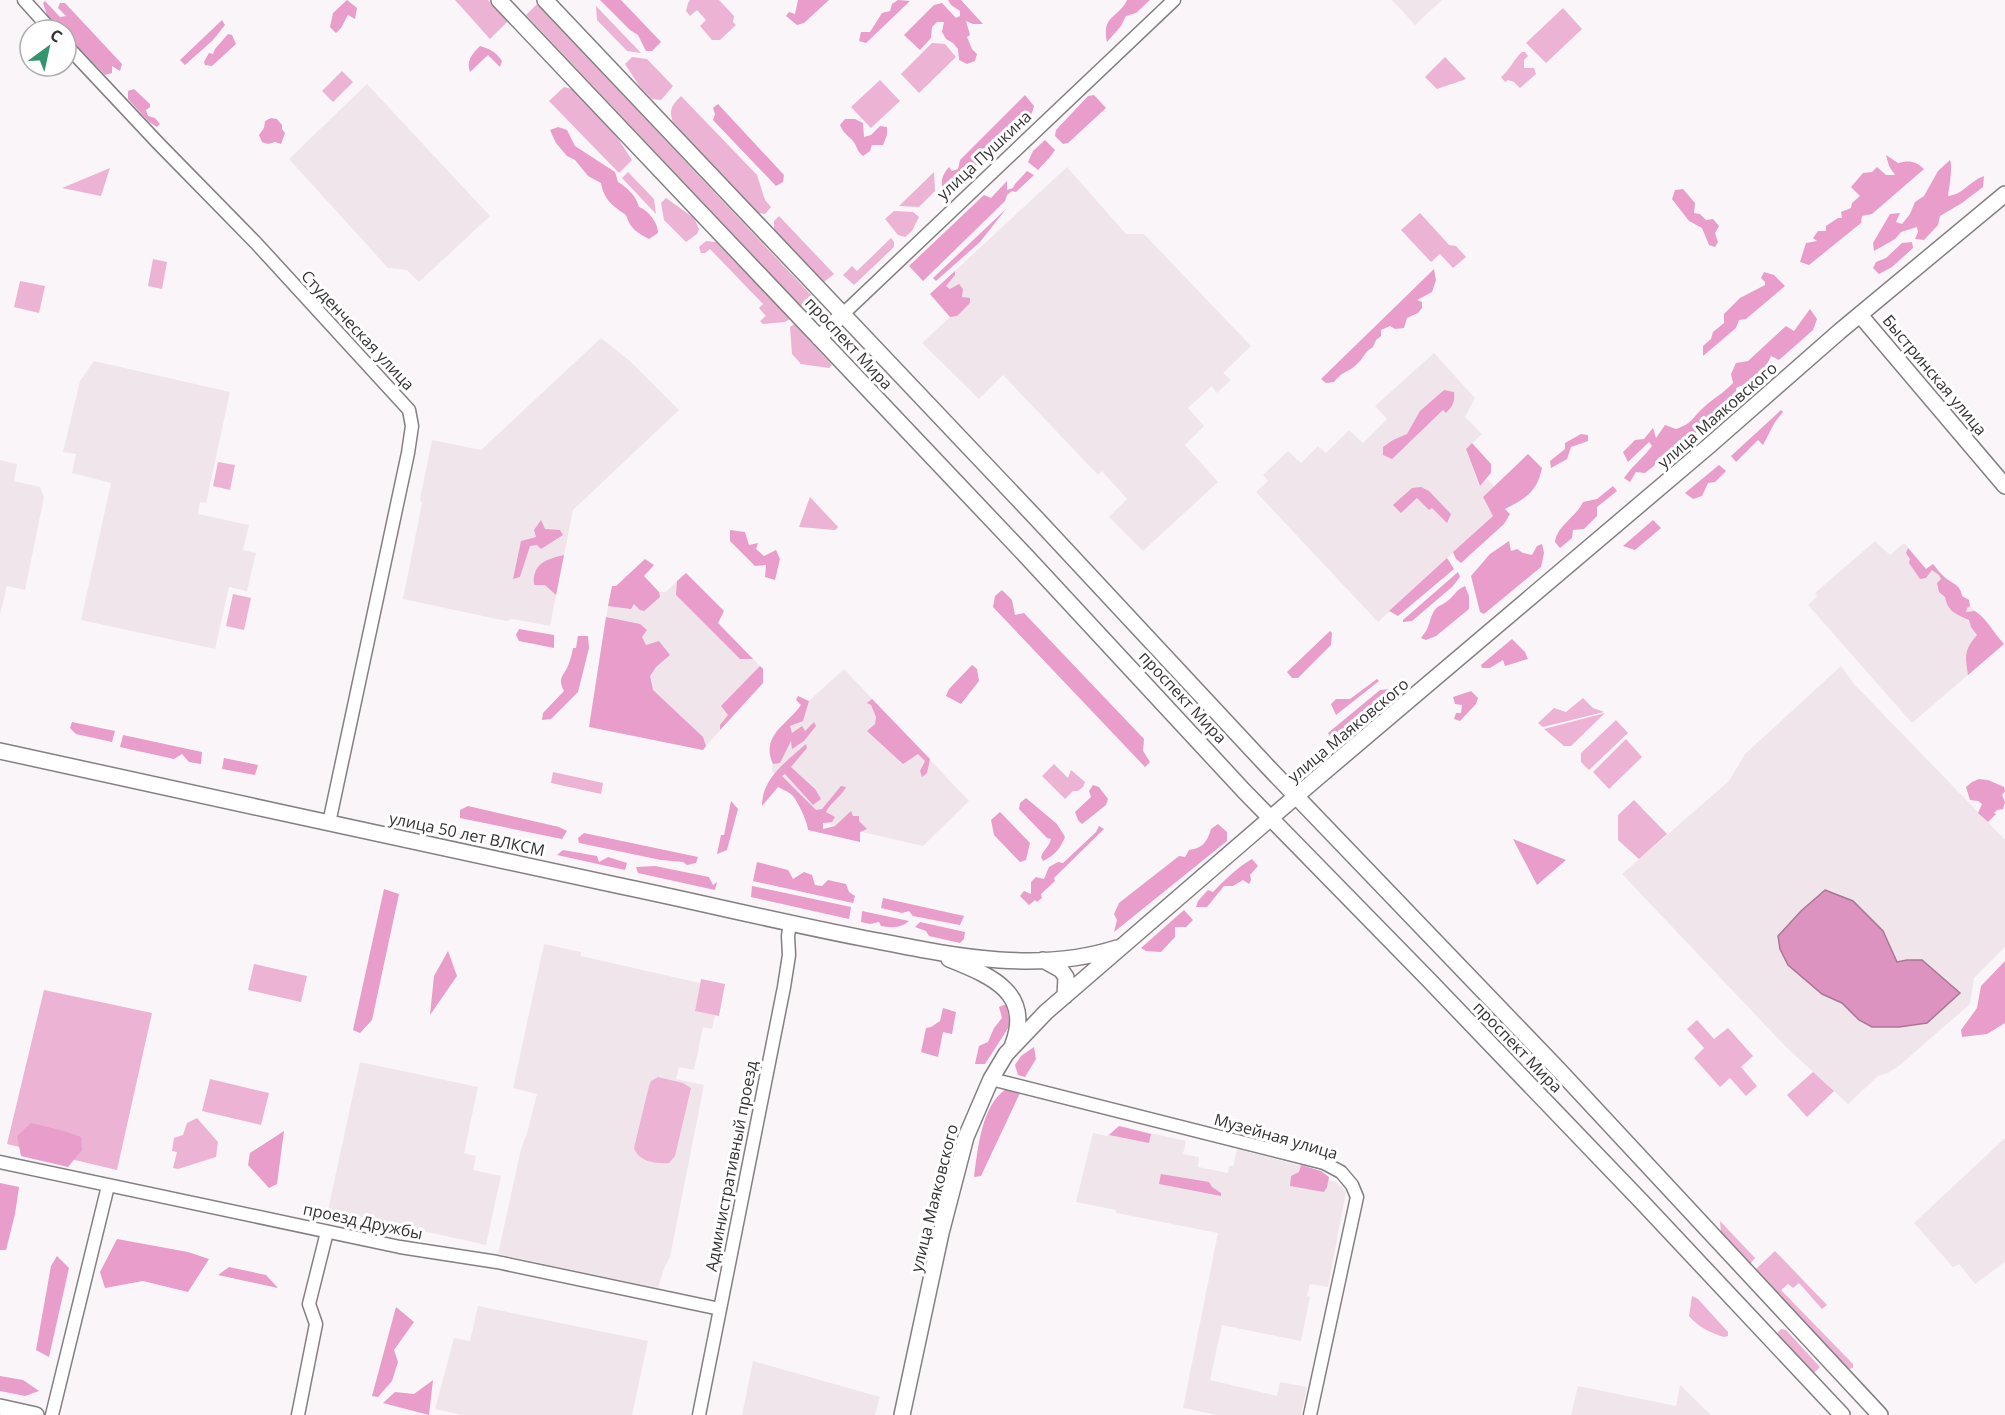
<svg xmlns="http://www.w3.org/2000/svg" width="2005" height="1415" font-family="'Open Sans',sans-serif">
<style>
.built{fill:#f1e5ec}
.green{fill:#ecb3d4}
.forest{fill:#e89dca}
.water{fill:#dd93bf;stroke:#aa7695;stroke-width:1.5}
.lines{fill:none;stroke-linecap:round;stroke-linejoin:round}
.minor-casing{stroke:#848082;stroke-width:15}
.major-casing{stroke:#848082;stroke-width:18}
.minor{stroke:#fff;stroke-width:12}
.major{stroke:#fff;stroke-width:15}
.labels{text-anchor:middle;stroke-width:6;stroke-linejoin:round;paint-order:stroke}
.street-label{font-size:16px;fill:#343233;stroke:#fff}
</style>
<rect width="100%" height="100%" fill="#faf5f8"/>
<!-- built -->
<path class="built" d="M1392,0h50l-27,25z
M367,84l123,132 -71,66 -12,-12 -19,-2 -99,-109z
M1067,167l59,67h18l107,112 -28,27 8,7 -14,13 -5,-7 -24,22 16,18 -19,19 33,37 -75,69 -34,-34 18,-18 -25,-28 -4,4 -95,-100 -24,24 -57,-56 28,-26 -20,-23z
M601,338l29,23 49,49 -106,100 -23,116 -38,-7 -6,2 -103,-22 19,-96 -2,-4 12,-59 49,10z
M1434,353l41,45 -10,19 17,17 -16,15 13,37 8,-7 8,8 -12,10 10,19 -115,106 -122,-130 12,-11 -5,-6 25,-24 13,12 17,-17 8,7 23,-23 14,13 24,-24 -12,-13z
M94,361l136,31 -23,107 -1,4 -6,-1 -2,12 51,11 -6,25 13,3 -9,38 -18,-4 -14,62 -134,-29 30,-137 -39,-10 4,-19 -13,-2 17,-71z
M0,460l17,4 -3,17 26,6 4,10 -19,93 -18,-4 -7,28z
M1875,541l15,14 14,-12 22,26 7,-5 71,80 -92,79 -104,-118 9,-9 -2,-3z
M642,574l17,18h7l11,-11 86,88v14l-57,63 -116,-24 18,-116z
M1841,666l13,18 151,156v107l-31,31 -4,26 -70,61 -12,8 -10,3 -30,28 -62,-57 -164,-173 107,-93 16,-27z
M844,669l125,132 -46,45 -100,-23 -51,-52 4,-40z
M544,944l37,8v4l119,27 -5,28 20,4 -3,14 -9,-2 -9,43 -15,-3 -3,12 28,6 -34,172 -5,9 -7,22 -160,-34 23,-105 6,-16 10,-39 -24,-6z
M360,1062l118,25 -14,66 12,3 -3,14 28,6 -15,69 -158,-35z
M1119,1126l67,15 -3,13 16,3 -1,10 30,6 1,-7h4l4,-17 84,22 8,6v3l7,2 10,10 -18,95 -18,-3 -3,12 3,1 -9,44 -79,-16 -12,55 67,16 3,-14 27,5 -6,28h-84l-34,-7 35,-175 -102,-20v-3l-40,-8 17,-69 14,3z
M2005,1138v124l-30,22 -16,-20 -6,3 -39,-44z
M478,1306l170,35 -16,74h-170l-27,-6 19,-71 16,3z
M753,1361l127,36 -5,18h-133z
M1680,1385l31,30h-140l7,-29 98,20z"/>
<!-- green -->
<path class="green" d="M455,0h33l20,21 -18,18z
M690,0h29l15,16 -1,6 3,3 -16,15h-8l-12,-14 6,-6 -9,-10 -7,6 -4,-5 2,-8z
M537,4l275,292 -11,10 -275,-291z
M596,6l45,47 -14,-2 -30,-31z
M1563,8l19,21 -36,34 -20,-20z
M932,43l13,1 11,13 -37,36 -18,-19z
M1522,52h3l3,4 -4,4v8h10l2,6 -16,14 -6,-6 -6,-2 -3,2 -4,-5c9,-7 12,-17 21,-25z
M632,57l15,2 26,27 -12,14 -9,-1 -12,-12 -15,-23z
M1445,57l21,22 -29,10 -12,-12z
M342,71l11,11 -20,20 -11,-11z
M880,80l20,21 -29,27 -20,-21z
M564,87l8,2 41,42 19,29 -13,13 -70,-72z
M681,96l76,79 8,25 6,7 -6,7 -6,-1 -86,-91c-5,-12 0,-18 8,-26z
M110,168l-9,28 -39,-8z
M628,172l26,27 2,15 -34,-36z
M934,172l1,19 -16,16 -20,-1z
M666,198l28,20 5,11 -2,5 -11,8 -22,-22 -3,-17z
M894,211l19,1 6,5 -7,14 -7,6 -7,-2 -13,-16z
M1420,213l29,32 7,1 10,11 -13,11 -13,-14 -9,8 -30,-32z
M779,216l55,58 -10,8 -50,-53v-8z
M891,238l3,4v5l-40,38 -11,-10 9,-9 5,5z
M706,241l10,1 74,77 -5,3 -22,2 -3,-3 6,-5 -7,-8 4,-4 -53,-55 -5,4h-4l-2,-6z
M153,259l14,3 -5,27 -14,-3z
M20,281l25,5 -6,27 -25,-6z
M794,324l38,41 -3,3 -28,-4 -9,-10 -2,-27z
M218,462l17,3 -5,25 -17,-4z
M810,497l28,30 -3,3 -36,-3z
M233,594l18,4 -7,32 -18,-4z
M1583,698l10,10 11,4 -61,15 -5,-4 16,-15 12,4z
M1605,713l-34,33h-7l-20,-17z
M1616,720l12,13 -39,37 -8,-8v-9z
M1626,739l16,18 -33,32 -16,-17z
M1054,764l14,14 3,-8 14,12 -2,5 -5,4h-5l-8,8 -23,-23z
M553,772l50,11 -2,11 -50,-11z
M1634,800l33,34 -28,25 -21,-19v-25z
M254,964l53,12 -6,26 -53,-12z
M701,979l24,5 -6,32 -24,-5z
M44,990l108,23 -35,157 -110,-26z
M1697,1020l17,19 14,-11 25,28 -12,11 16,19 -11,10 -16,-18 -10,9 -26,-29 10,-10 -17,-19z
M1813,1072l21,19 -27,26 -20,-22z
M658,1077l25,6 8,5 -16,68 -6,7c-13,1 -30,-1 -35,-15l15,-62 2,-5z
M210,1079l59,14 -8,32 -59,-14z
M197,1118l21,24 -2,15 -38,12 -5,-1 4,-16 -5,-1 2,-13 9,-3 4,-12z
M1720,1221l35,37 -5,6 -29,-31z
M1775,1251l52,54 -5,4 -23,-26 -6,5 -5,-4 -7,6 72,74v4l-5,1 -92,-100z
M1692,1296l6,3 30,33v4l-4,1c-13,-4 -26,-10 -35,-21z
M1781,1329l5,1 34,37 -6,6 -35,-36 -1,-5z"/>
<!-- forest -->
<path class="forest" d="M347,0l10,8 -2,11 -7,-4 -7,13 -5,5 -6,-6 3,-14z
M600,0h21l40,42 -9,9h-6l-8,-16 -8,-5z
M798,0h31l-25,23 -7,2 -11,-9 3,-4 6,2z
M898,0l12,1 -44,42 -7,-2 2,-9h9l12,-19 8,-2 2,-7z
M948,0h13l22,24h-10l-7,-3 4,14 -3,2 5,12 5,5 -2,7 -8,3 -8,-4 -1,-11 -5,-6 -7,-4 -4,-7 2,-10h-7l-5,5 -1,11 -11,12 -16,-15 30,-30 8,-2 14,15 4,-2v-5l-9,-6z
M1127,0h23l-14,13 -10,3 -5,10 -14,16c-6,-27 12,-24 20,-42z
M45,1l15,16 6,-1 -8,-8 2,-5h5l57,61 -2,7 -8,-5v7l-7,2 -39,-40v-5h-4l-15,-15 -4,-12z
M222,20l3,5 -12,15 -28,25 -5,-5z
M228,34l4,1 4,9 -24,22 -7,-1 -1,-3 5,-9 4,1 2,-5z
M480,46c10,3 16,6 22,15l-2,6 -12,-12 -18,17c-4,-11 2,-18 10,-26z
M134,89l16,15v3l-4,3 2,6 7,2 5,6 -3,3 -8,-5 -21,-23v-8z
M1025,95l9,11 -2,7 -67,63 -22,14c-3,-10 0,-16 6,-23l3,4 6,-2 2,-9z
M1094,95l12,13 -38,35 -5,1 -8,-8 1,-6 32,-34z
M718,104l66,71 -1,7 -7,4 -63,-66 2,-6 -2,-6z
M271,118l6,1 5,6v4l3,4 -4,11 -6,-2 -7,2 -6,-2 -3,-7 5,-7 1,-7z
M845,119h10l8,4 1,14 7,-2 9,-9 7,1v8l-4,10h-11l-2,6 -7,5c-5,-4 -5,-6 -8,-12 -5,-9 -9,-6 -15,-19z
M558,127l9,3 8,16 40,26 3,10c10,6 18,14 21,25 10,4 19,16 19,26l-9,6c-12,-6 -19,-11 -23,-24 -13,-9 -22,-15 -25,-32l-13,-7 -13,-16 -8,-4 -11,-13 -6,-13z
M1045,140l10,10 -5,7 -12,13 -10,-8 5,-11z
M1886,155l12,8c11,-3 18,-2 26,6l-52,45 -10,2 -1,7 -52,42 -9,-3 6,-19 11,-2 -4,-3 5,-7h8v-5l12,-8h4l-1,-6 10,-4 1,-5 8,-7 -9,-9 12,-14 9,-1 5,-5 9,8h9l-6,-9z
M1950,160c3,6 -1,28 -2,36 16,-2 20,-14 36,-20l-1,11 -21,16 -22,13 -2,9 -14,15 -9,-1 3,-7 -1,-5 -16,5 -6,7 -21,12 -1,-8 17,-29 10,-1 -4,9 6,2 8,-10 5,-12 9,-6 14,-25z
M1027,171l7,4 -18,17 -4,-1 -5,4 -2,6 -82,80 -14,-15 75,-71 7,3 16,-17v9l6,-2 2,-4z
M1683,189l12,14 -1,10 6,1 6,6 7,-1 6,7 -4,7 3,9 -3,5 -6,-2 -7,-17 -13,-7 -17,-22 3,-9z
M1006,209l-26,33 -44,39 -3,-3z
M1912,242l1,6 -21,19 -13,7 -6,-6 3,-6 10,-4 16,-15z
M1434,269l2,11 -4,12 -15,8 5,2v6l-4,5 -11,5 -3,10 -9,1 -5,-3 -9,4v6l-5,4 -3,7c-8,4 -9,11 -16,17 -9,9 -15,7 -23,18l-8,1 -5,-4z
M955,271v4l-9,11 4,3 9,-5 4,5 -1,8 8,1v5l-13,13 -7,1 -20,-23z
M1764,272l10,3 11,11 -39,33 -7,1 -3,8 -33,28v-10l8,-7 2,-7 11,-9v-9l16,-16 25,-13v-3l-4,-4z
M1810,309l7,10 -4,11 -34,30 -8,-4c-7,17 -18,26 -35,32v8l-20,21 -13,4 -8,13 -29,24 -7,-1 -5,9 -9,7 -9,-1 -6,10 -6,-4c8,-12 20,-21 28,-32l-3,-4 -21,20 -5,-10 12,-12 9,-1 9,-11 3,10 9,-13 11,4c17,-6 15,-10 27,-21 9,-9 21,-15 30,-25l-2,-9 5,-11 12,-2 38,-35 8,5z
M1444,390l10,2c1,10 -1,14 -8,21l-3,-3 -51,49 -9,-4v-8l10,-7 14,-6 13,-23z
M1781,410l2,2 -8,10 -12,23 -5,-5 -22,22 -5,-6z
M1581,434l7,1v6l-17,6 -4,12 -16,9 -1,-7 15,-12v-6z
M1472,443l19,21v9l-11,13 -14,-37z
M1528,454l14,14c-5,24 -16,30 -37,41l5,5 -6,10 -43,39 -5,-4 -3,-7 40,-36 -10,-19z
M1719,465l7,6 -11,11 -7,1 -6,13 -9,3 -8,-6z
M1613,486l4,5 -20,16v9l-13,13 -11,1 -1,8 -12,10 -5,-6c2,-16 21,-25 28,-40l14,-3z
M1421,487l8,4 22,23 -4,9 -15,-15 -3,2 -12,-12 -16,15 -8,-8 19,-17z
M541,520l4,9 15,1 3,5 -22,14 -4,-4 -7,1 -10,31 -7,2 8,-38 15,-4 -2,-7z
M1653,520l8,8 -26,22 -12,-4z
M730,530l15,2 4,13 9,-2 -2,6 8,7 12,-6 4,9 -5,21 -10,-3 1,-12 -11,1 -25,-25z
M1509,541l2,10 6,-2 6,4 9,2 5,-9 5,-2 2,9 -3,14 -57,47 -4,-2 -9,-36 19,-22z
M1908,548l18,21 7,-5c4,5 9,12 14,15 8,6 13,6 15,17l7,4 1,6 -3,2 -1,4 9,-1c13,9 18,21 29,33l-36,31c-3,-19 -4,-25 9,-40l-6,-8 -2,-7c-13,-6 -21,-8 -24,-23l-6,-5 -2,-9 4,-4 -2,-4 -7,-5 -6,8 -6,1 -11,-16 1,-4 -4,-6z
M564,555l-8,40 -11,-10h-11c-2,-21 12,-26 30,-30z
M1447,558l7,11 -56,47 -9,-5z
M645,559l9,6 -10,11 15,16 1,5 -16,14 -4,-1 -6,-6 -3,5 -23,-3 4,-20h4z
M1458,572l2,5 -8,10 -40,34 -9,1v-2z
M686,573l38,38 -6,12 35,36h-13l-64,-64 1,-14z
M1465,586l4,10v13l-33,27 -10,4 -5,-2c10,-12 7,-16 13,-27 4,-6 7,-5 12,-9 8,-5 9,-12 19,-16z
M1002,590l10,10 3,15 9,-2 120,126 -1,12 7,11 -5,5 -152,-160 2,-11z
M606,617l34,7 7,6 -5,7 4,8 13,-4 11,14 -14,12 -6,9 3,14 50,47 3,9 -3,4 -114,-23z
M519,629l35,6v13l-35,-7 -3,-6z
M1330,631l2,2 -1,12 -33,33h-6l-5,-6z
M578,636h10l1,12 -11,44 -27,27 -9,1 1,-7 21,-22c-8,-15 2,-16 5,-28 2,-5 3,-10 4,-15h3z
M1512,639l13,13 3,7 -23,7 -2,-6 -13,8h-8l-1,-3z
M972,665l5,4 2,12 -18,23 -15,-8 3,-7z
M760,666l3,3v14l-43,47v-5l8,-10 -7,-9z
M1377,679l2,2 -43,34 -5,-11 5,-5h14z
M1390,689v7l-50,45h-7l-5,-8 52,-43z
M1471,691l7,7 -2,6 -16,17 -6,-2 2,-6h5l1,-8 -7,-1 -2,-7z
M798,696l11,5 -6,20 -13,5 2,7 10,-7 3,5 9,-9 2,4 -12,15 -12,8 -1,-8 -11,22 -7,1c-13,-28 14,-39 28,-59l-5,-5z
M872,699l58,60 -3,14 -5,4 -2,-6 5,-10 -7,-7 -15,10 -36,-33 8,-7 1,-7 -5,-12 -4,-2z
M72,722l43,9 -3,11 -36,-8 -6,-6z
M123,735l79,17 -1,12 -12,-2 -7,-8 -8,5 -54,-12z
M806,744l1,4 -16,19 24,22 6,10 -8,6 -28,-31 -3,2 34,34 6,-1 19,-23 5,1c-5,10 -15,15 -20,25l9,5 -3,5 -9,1v6l12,-3 16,-15 2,5h6v5l8,8 -7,3v10l-52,-12c0,-7 -11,-31 -17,-36 -4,-3 -9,-5 -13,-7l-16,19c0,-28 25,-45 44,-62z
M224,758l34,7 -3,10 -33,-6z
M1979,779l9,1 16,7 1,4 -3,4 3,7 -2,7 -6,1 -3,3 2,1 -8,8 -10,-9 4,-9 -4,-3 -8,-1 -4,-13 6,-5z
M1093,785l6,2 9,12 -2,6 -24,19 -4,-4 -3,-8 16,-15 -2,-6z
M1026,798l31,26 8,13c-5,12 -10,18 -22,24l-2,-4c2,-7 8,-10 10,-18l-4,-1 -28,-29 1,-6z
M731,801l7,8 -11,41 -10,4 4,-19h3z
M468,806l91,21 8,4 -5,8 -102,-21v-8z
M1000,812l30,31 -4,17 -6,2 -26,-27 -3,-15z
M1218,824l9,8v9l-113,91 3,-12 -3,-6 5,-11 60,-47 6,1 4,-7c14,-2 18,-8 22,-21z
M1099,826l5,3 -50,49 1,3 -14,13 1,4 -5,4 -2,-2 -6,5 -9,-9 4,-5 7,3v-12l5,-5 8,2 5,-12 9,-5 5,1 33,-31z
M584,833l114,24 -2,6 -9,2 -4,-3 -22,-2 -82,-17 -1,-5z
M1513,839l53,21 -29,25z
M563,850l34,6 2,6 9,-5 19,6 -2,7 -68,-15z
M1252,859l6,7 -8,9 1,5 -2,4 -6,-4 -10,6h-9l-17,21h-11l2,-6 10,-11 5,2c13,-13 22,-23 39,-33z
M757,862l31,8 5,9 11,-7 8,3 3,10 7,1 6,-6 18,4 3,8 6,4 -2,7 -100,-22z
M655,866l54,11 4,8 4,-3 -2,8 -77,-17 -2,-6z
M752,886l99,21 -2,12 -98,-22z
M384,889l15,5 -27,126 -12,13 -7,-3z
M883,898l81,18 -4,9 -47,-9 -4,-5 -7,2 -21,-5z
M1184,910l9,10 -7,7h-11v10l-14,15 -15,-1 -5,-3z
M862,911l47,10c-8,7 -17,7 -28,5l-2,-4 -9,2 -9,-2z
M920,922l45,10 -1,7 -4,4 -31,-7 -3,-5 -11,-4z
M448,951l9,25 -27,39 4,-39z
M2005,961v62l-18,11 -25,3 -1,-7 16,-22 4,-22z
M1009,1003l5,16 -29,45h-10l4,-18 9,-4 6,-14 8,-10 -3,-11z
M943,1008l13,4 -4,22 -9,-2 -5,25 -17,-5 5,-24 5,-1 9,-6z
M1034,1047l2,12 -11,18 -7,-2 -3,-10 6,-9z
M1006,1089l14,4 -39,83 -7,1c4,-28 7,-71 32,-88z
M31,1123l33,8 17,6 1,13 -14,17 -47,-11 -4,-20z
M1119,1126l32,8 -2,9 -40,-8z
M284,1131l-7,53 -8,4 -21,-23 2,-12z
M1301,1165l20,6 8,6 -2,10 -3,5 -34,-6 1,-10 8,-4z
M1161,1174l48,8 3,5 9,6v3l-62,-12z
M0,1183l19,4 -4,27 -9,36h-6z
M117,1239l71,13 21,7 -21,33 -45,-11 -38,7 -5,-16z
M57,1256l12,12 -20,89 -13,-7 15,-84z
M229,1267l37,8 12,13 -60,-13z
M396,1307l18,15 -20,28 4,12 -6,19 -14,16 -6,-1z
M0,1376l23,4 16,11 -14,5 -25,-5z
M433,1380l-4,35 -46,-12 12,-11 19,2z"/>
<!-- water -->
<path class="water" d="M1825,890l28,11 30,30 14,31 10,-2h15l38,33 -33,30 -28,4h-27l-13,-7 -17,-17 -20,-9 -34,-29 -8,-16 -2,-13 23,-25z"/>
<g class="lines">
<!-- minor casing -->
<g class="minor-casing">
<path id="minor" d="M24,0l27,30
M66,45l92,98 98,100 153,167 3,16 -4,27 -79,370
M843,314l331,-314
M991,1079l333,84 17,9 11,13 5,12 -47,218
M0,1162l400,85 97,15 223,47
M52,1415l56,-229
M298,1415l18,-91 -7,-20 18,-72
M699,1415l85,-428 5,-32 -1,-19 2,-13"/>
</g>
<!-- major casing -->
<g class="major-casing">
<path id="major" d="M499,0l528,557 217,234 183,187 215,224 200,213
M545,0l491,518 232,249 290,302 322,346
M1860,315l145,171
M819,338l24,-24
M0,751c205,45 411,90 616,134 82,17 164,37 246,53 83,16 172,37 255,10
M949,959c39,16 84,32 64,85
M1043,960l18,10 5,7 -1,19
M0,1407l36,8
M902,1415l39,-182 25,-96 25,-58 15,-25 40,-42 270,-233 394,-334 130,-114 165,-137"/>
</g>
<!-- minor -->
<use href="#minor" class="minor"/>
<!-- major -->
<use href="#major" class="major"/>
</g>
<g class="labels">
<!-- street labels -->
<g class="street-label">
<text transform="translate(984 155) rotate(-43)" y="6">улица Пушкина</text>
<text transform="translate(358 330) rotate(47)" y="6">Студенческая улица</text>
<text transform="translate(849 343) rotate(47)" y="6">проспект Мира</text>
<text transform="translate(1935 375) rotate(50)" y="6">Быстринская улица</text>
<text transform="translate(1717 415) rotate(-41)" y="6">улица Маяковского</text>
<text transform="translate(1183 697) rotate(47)" y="6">проспект Мира</text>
<text transform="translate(1348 730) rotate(-40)" y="6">улица Маяковского</text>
<text transform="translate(467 834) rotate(12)" y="6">улица 50 лет ВЛКСМ</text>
<text transform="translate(1518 1047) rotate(46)" y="6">проспект Мира</text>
<text transform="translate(1276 1136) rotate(16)" y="6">Музейная улица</text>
<text transform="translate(731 1166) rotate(-79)" y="6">Административный проезд</text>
<text transform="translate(934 1198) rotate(-76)" y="6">улица Маяковского</text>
<text transform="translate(363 1221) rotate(12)" y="6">проезд Дружбы</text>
</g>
</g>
<!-- north arrow -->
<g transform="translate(48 48) rotate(33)"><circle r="28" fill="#ffffff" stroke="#aeadad" stroke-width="1.5"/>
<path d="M0-4.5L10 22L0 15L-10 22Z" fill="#33946d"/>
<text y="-9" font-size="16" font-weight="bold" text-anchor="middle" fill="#343233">С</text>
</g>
</svg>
